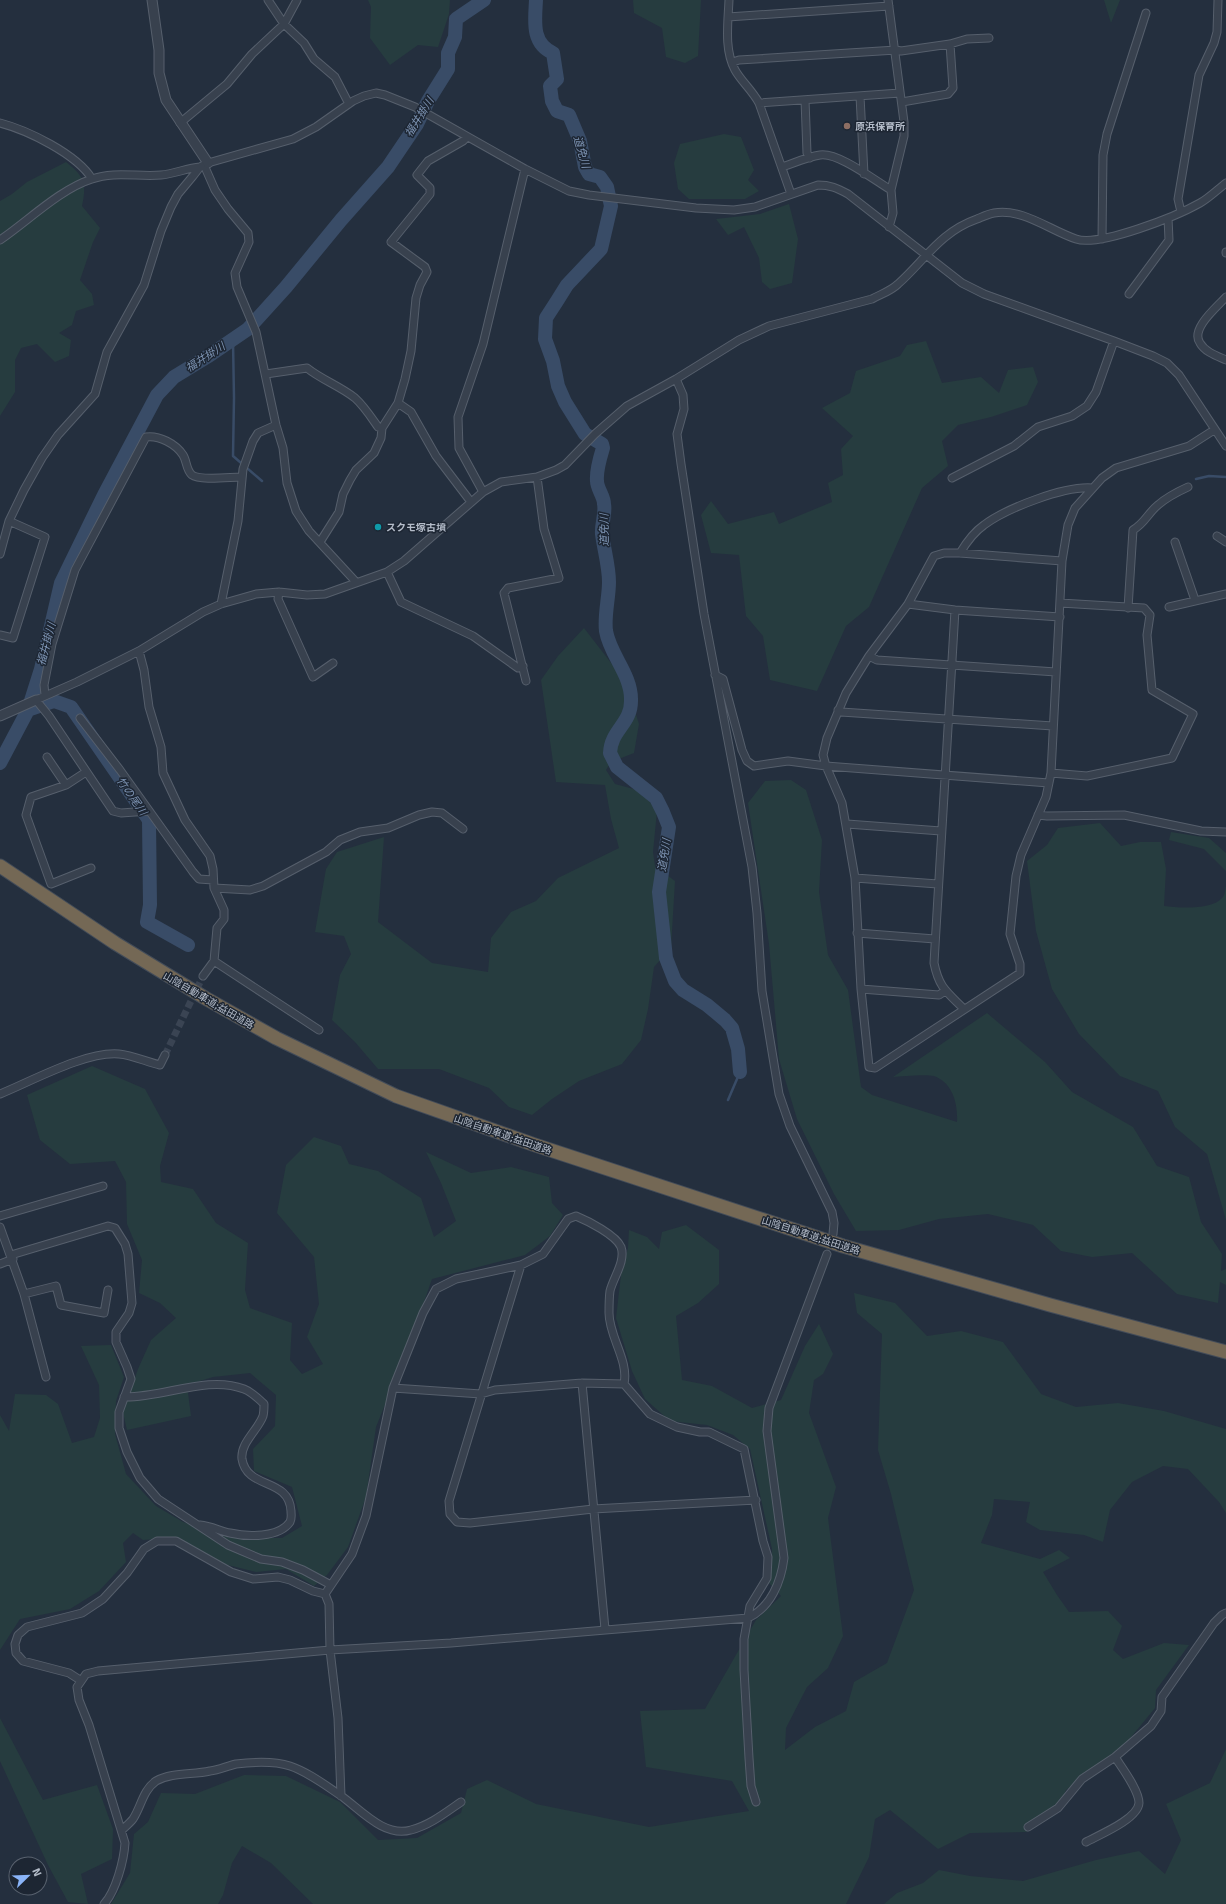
<svg xmlns="http://www.w3.org/2000/svg" width="1226" height="1904" font-family="Signika,'Noto Sans JP',sans-serif">
<style>
.green{fill:#263c3f}
.lines{fill:none;stroke-linecap:round;stroke-linejoin:round}
.stream{stroke:#394c67;stroke-width:2.5}
.river{stroke:#394c67;stroke-width:14}
.minor-tunnel{stroke:#3a4453;stroke-width:7;stroke-dasharray:7 3.5;stroke-linecap:butt}
.minor-casing{stroke:#565f6c;stroke-width:9}
.tertiary-casing{stroke:#565f6c;stroke-width:11}
.motorway-casing{stroke:#434c59;stroke-width:15}
.minor{stroke:#38414e;stroke-width:7}
.tertiary{stroke:#38414e;stroke-width:9}
.motorway{stroke:#746855;stroke-width:13}
.education-dot{fill:#8d6e63;stroke:#1d2633;stroke-width:1.5}
.culture-dot{fill:#0f9aa8;stroke:#1d2633;stroke-width:1.5}
.labels{text-anchor:middle;stroke-width:3;stroke-linejoin:round;paint-order:stroke}
.poi-label{font-size:10px;font-weight:bold;fill:#b4bcc9;stroke:#1d2633;text-anchor:start}
.street-label{font-size:10px;fill:#b4bcc9;stroke:#1d2633}
.water-label{font-size:11px;font-style:italic;fill:#7c92b1;stroke:#1d2633}
</style>
<rect width="100%" height="100%" fill="#242f3e"/>
<!-- green -->
<path class="green" d="M368,0h82l-1,14 -11,33 -20,-2 -28,20 -20,-27 1,-31z
M633,0h68l-3,56 -13,7 -19,-6 -4,-29 -28,-15z
M1104,0h16l-9,23z
M724,134l17,3 13,33 -6,10 11,11 -14,8h-56l-11,-10 -4,-26 6,-19z
M66,162c18,14 21,21 16,44l18,22 -7,14 -13,38 12,14 2,11 -18,6 -4,14 -13,8 12,7 -2,16 -14,6 -18,-18 -16,4 -6,12v32l-15,24v-215l12,-7 15,-12z
M789,204l9,35 -6,44 -22,6 -8,-7 -3,-24 -15,-31 -16,8 -12,-16 44,-5z
M926,341l16,42 39,-6 18,16 9,-23 25,-3 5,15 -11,23 -36,12 -33,8 -16,16 6,25 -26,22 -53,119 -23,19 -29,65 -47,-11 -7,-44 -17,-20 -7,-61 -28,-2 -10,-38 10,-14 17,23 46,-12 5,12 53,-22 -4,-19 15,-8 -2,-26 12,-13 -31,-28 28,-15 6,-22 44,-15 7,-11z
M584,628l41,53 14,43 -5,29 -23,9 -5,8 9,14 26,7 16,20 -4,41 2,14 20,15 -4,67 -17,19 -6,42 -7,31 -19,24 -43,17 -27,18 -20,16 -23,-8 -20,-19 -50,-19h-61l-23,-27 -23,-22 8,-45 11,-21 -7,-18 -29,-4 11,-63 11,-17 47,-15 -6,85 54,41 56,9 3,-34 20,-26 25,-11 22,-23 61,-30 -8,-29 -6,-34 -49,-3 -15,-102 17,-24z
M791,780l15,10 16,50 -3,52 9,63 20,35 13,97 11,8 85,27c1,-18 -4,-39 -23,-46 -7,-2 -32,0 -41,1l94,-64 58,49 27,30 61,35 24,39 32,11 12,45 21,32 -1,17 5,-2v16l-6,-3 -2,21 -41,-9 -45,-41 -40,4 -31,-6 -28,-26 -45,-11 -49,5 -40,11 -43,1 -22,-37 -37,-75 -18,-60 -10,-115 -21,-141 17,-22z
M1100,823l21,23 19,-4h21l5,27 -2,37c15,2 48,4 58,-8 3,-2 3,-8 4,-12v334l-19,-66 -32,-27 -17,-36 -38,-15 -41,-42 -27,-45 -16,-58 -9,-70 20,-16 11,-17z
M1171,832l38,6 17,15v18l-22,-22 -35,-9z
M92,1066l53,23 24,44 -9,33 1,16 32,7 23,34 32,20 -3,47 5,18 42,15 -2,37 12,14 21,-10 -16,-27 12,-33 -5,-47 -37,-44 9,-48 28,-28 27,9 8,18 29,7 43,27 13,39 22,-16 -15,-38 -15,-31 45,21 40,-6 38,10 3,26 11,12 -13,21 -25,19 -93,24 -22,63 -34,85 -10,70 -18,50 -21,28 -13,11 -28,-17 -30,3 -32,-8 -50,-26 -31,2 -10,-7 -10,10 3,19 -27,29 -29,18 -50,10 -20,31v-235l9,16 6,-37 31,1 12,9 14,39 22,-6 6,-19 -1,-33 -18,-39 30,-1 13,32 -8,24 -1,33 11,40 30,32 27,16 48,16h51l20,-12 -10,-39 -38,-16 -1,-22 22,-23 1,-31 -26,-22 -37,4 -26,8 4,31 -64,14 -4,-17 15,-44 13,-29 25,-22 -16,-15 -21,-10 3,-33 -15,-36 -1,-42 -11,-21 -45,3 -30,-24 -13,-45z
M686,1225l33,25v34l-21,19 -22,13 6,64 30,6 40,22 29,-8 24,-54 14,-22 14,30 -10,20 -9,6 -5,33 27,74 -8,31 15,118 -15,32 -21,19 -21,41 -1,22 30,-23 31,-16 8,-29 33,-19 27,-73 -23,-96 -13,-44 4,-116 -25,-21 -3,-20 41,10 32,33 34,-5 42,11 38,52 35,13 42,-4 46,8 62,18v84l-7,-11 -31,-33 -25,-3 -31,16 -22,28 -7,32 -19,-7 -44,-5 -14,-8 4,-20 -36,-3 -2,16 -11,28 59,16 19,-9 11,8 -27,14 14,23 12,17 39,-1 14,15 -9,24 10,9 41,-16 25,2 -33,45 -1,18 -28,34 -61,48 -11,25 -29,17 -56,1 -32,16 -48,-39 -15,9 -6,38 -23,47h-533l-42,-41 -29,-17 -10,17 -9,32 -5,9h-107l19,-31 4,-39 14,-12 13,-29 34,1 49,-19 42,1 54,26 38,38 39,-2 44,-25 6,-24 20,-9 49,24 113,23 100,-16 -17,-30 -86,-14 -6,-56 65,-2 51,-89 25,-24 -12,-13 3,-34 -22,-100 -17,-14 -26,-10 -37,-4 -25,-22 -13,-28 -16,-53 5,-43 7,-27 1,-18 18,7 12,12 3,-17z
M0,1718l43,82 54,-15 16,44 -1,30 -31,15 7,30 -20,-2 -20,-37 -48,-104z
M1226,1749v155h-342l13,-11 26,-10 16,-13 31,6 53,5 73,-21 43,-9 26,23 16,-34 -15,-36 44,-21z"/>
<g class="lines">
<!-- stream -->
<path class="stream" d="M233,341l1,57 -1,58 29,25
M1196,479l13,-3 17,1
M728,1100l12,-28"/>
<!-- river -->
<path class="river" d="M536,0c-1,21 -5,43 17,53l4,26 -7,7 2,15 5,10 12,4 11,26 5,26 4,7 11,3 7,10 4,19 -10,43 -34,36 -10,16 -11,17 -1,21 8,22 5,25 7,16 20,32 17,10 1,4c-3,10 -7,22 -6,33 0,8 7,15 7,23 2,10 -3,20 -2,30 2,16 7,32 7,48 0,16 -5,33 -3,49 4,24 25,43 25,68 1,25 -20,30 -21,54l7,14 39,31 7,14 6,15 -10,65 7,66 9,23 8,9 24,15 18,15 7,8 6,21 2,23
M28,710l26,-9 17,6 78,113 1,85 -3,17 41,23
M0,763l28,-53 13,-41 20,-86 43,-88 53,-100 17,-18 36,-22 38,-26 38,-42 55,-67 47,-53 29,-43 11,-23 20,-32v-16l7,-16 1,-18 28,-19"/>
<!-- minor-tunnel -->
<path class="minor-tunnel" d="M165,1055l38,-79"/>
<!-- minor casing -->
<g class="minor-casing">
<path id="minor" d="M268,0l16,24 20,19 10,16 21,18 14,27
M729,0c-1,23 -5,50 6,70 6,11 17,20 24,33l32,91
M888,0l16,122v14l-13,54 2,23 -4,14
M728,17l161,-11
M733,62l6,-2 157,-10 5,1 49,-7 17,-5 22,-1
M860,96l4,78
M805,100l2,53 3,5
M902,102l46,-8 5,-6 -3,-44
M759,103l141,-10
M0,123c27,7 77,31 92,56
M180,123l47,-39 25,-30 32,-30 13,-24
M204,165l11,25 13,19 20,24 1,9 -14,31 2,14 19,45 20,93 7,23 4,35 9,28 13,20 47,51
M782,167c12,-4 25,-10 38,-12 18,-3 54,25 71,35
M1181,212l-3,-13 21,-124 15,-32 3,-11 1,-32
M1102,239l1,-84 4,-21 39,-121
M0,240c28,-19 60,-51 92,-61 22,-8 46,-2 69,-4 13,-1 26,-7 39,-8
M1226,252v1
M1129,294l40,-54 -1,-22
M1226,297c-9,10 -36,32 -26,46 5,9 17,13 26,17
M266,374l41,-6c15,12 33,18 48,30 9,8 16,19 23,29l4,1
M676,379l7,16 1,14 -7,25 4,30 23,150 48,253 5,46 5,78 17,103 11,32 42,86 2,11 -1,11
M398,403l13,9 25,44 35,46
M952,478l62,-32 24,-19 34,-11 15,-10 9,-14 18,-51
M483,492l-24,-44 -1,-31 25,-73 42,-175
M1217,536l9,6
M320,542l19,-30 4,-18 7,-14 6,-10 18,-17 7,-15 1,-10 16,-25 7,-24 6,-28 5,-53 4,-13 7,-13 -2,-5 -34,-25 39,-48v-6l-13,-13 11,-14 35,-20 4,-4
M1175,542l20,58
M960,553c6,-10 14,-21 24,-28 23,-17 80,-39 108,-37
M0,554l9,-33 15,-31 18,-32 16,-23 37,-41 12,-42 37,-67 17,-54 10,-24 7,-13 15,-18 7,-9 8,-4 85,-24 23,-12 37,-26 11,-5 12,-3 9,2 30,12 110,62 44,22 20,4 107,13 38,2 21,-3 63,-22c12,0 19,3 30,9l114,89 22,11 130,47 39,15 14,7 12,12 47,71
M1062,561l-102,-8h-16l-10,3 -26,48 -39,52 -23,37 -19,45 -4,17 3,11 16,37 13,75 6,111 8,78 6,1 145,-95v-9l-10,-30 6,-58 5,-21 25,-58 5,-24 11,-212 6,-36 7,-17 27,-30 14,-10 73,-22 25,-16
M387,572l14,30 72,34 45,32 5,-2
M279,592l-1,7 35,78 20,-14
M221,604l17,-83 5,-52 10,-28 5,-8 18,-8
M908,604l47,6 105,7
M1169,607l57,-13
M1128,608l5,-78c12,-7 15,-17 25,-25 9,-8 19,-13 30,-18
M955,610l-21,353c5,25 13,29 30,46
M0,635l13,3 32,-101 -36,-16
M139,651l5,19 5,37 12,40 2,26 22,47 25,36 3,13 1,19 10,22v9l-7,9 -3,33 105,69
M869,656l8,4 179,12
M715,675l8,4 19,71 5,11 7,5 34,-5 38,5 223,17
M526,681l-22,-88 4,-5 51,-10 -15,-49 -7,-52
M45,695l-1,-10 8,-41 23,-74 71,-133c13,-2 30,7 37,18 4,6 3,15 9,20 8,6 38,2 49,2
M838,710l3,2 212,14
M80,718l40,52 73,102 6,7 14,1
M47,757l19,28
M86,772l-20,13 -35,12 -5,18 25,69 40,-16
M1051,773l36,3 85,-18 21,-44 -41,-24 -5,-55 3,-20 -6,-7 -84,-5
M149,811l-28,2 -8,-2 -64,-95 -13,-16 41,-18 62,-31 64,-39 18,-8 35,-10 23,-2 28,3 18,-1 62,-22 17,-11 79,-69 18,-10 36,-5 19,-7 9,-5 30,-31 32,-28 49,-27 63,-39 30,-14 103,-27c9,-5 19,-8 26,-15 27,-24 42,-52 79,-65 5,-2 11,-5 17,-6 29,-5 55,17 82,26 24,8 101,-23 124,-36 9,-5 18,-14 26,-20
M1038,815l9,1 77,-1 77,16 25,1
M847,824l94,7
M855,878l83,6
M214,888l36,2 13,-4 63,-34 14,-12 20,-8 28,-4 31,-13 13,-3 10,1 21,16
M857,933l78,6
M203,976l11,-15
M861,989l78,6 6,-4
M0,1094c32,-13 86,-43 119,-40 13,1 28,8 41,11l5,-10
M0,1216l103,-30
M0,1227l24,67 22,83
M11,1255l97,-29 7,2 10,16 3,10 4,49 -3,10 -13,19v10l11,25 4,12 -12,33v16l8,24 13,26 18,21 70,46 33,14 21,3 21,8 28,15
M0,1264l13,-5
M521,1265l-72,236 1,13 7,8 13,1 123,-14 163,-9
M24,1294l32,-8 5,19 43,8 4,-23
M582,1383l23,246
M393,1388l88,6 14,-4 87,-7 42,1
M124,1397c39,1 83,-22 120,-8 8,3 14,9 20,15 0,3 0,8 -1,12 -5,14 -23,27 -21,43 5,31 47,18 49,52 0,4 1,7 -1,11 -11,16 -43,15 -60,11 -10,-2 -19,-7 -30,-8
M325,1594l27,-40 14,-38 27,-128 30,-75 13,-24 20,-10 65,-14 22,-11 25,-35 8,-3c12,5 40,19 45,31 5,14 -8,31 -11,44 -1,7 -1,15 -1,22 0,24 20,47 15,71l26,30 27,13 23,5h9l35,17 19,92 5,16 -1,21 -17,28 -6,33v31l5,88 2,28 5,16
M325,1594l4,10 1,46 8,68 3,78
M80,1680l-11,-7 -46,-12 -7,-8 -1,-9 3,-9 9,-8 55,-14 21,-14 24,-26 17,-24 13,-8h19l55,31 22,7 25,-2 12,3 23,11 12,3
M1115,1757l36,-31 10,-15 1,-14 52,-74 8,-8 4,-2
M1028,1827l30,-19 24,-29 33,-22c7,11 24,33 24,46 -1,16 -40,32 -53,39
M122,1830c3,-3 8,-7 11,-11 8,-12 10,-29 23,-38 16,-9 37,-6 54,-10 9,-1 17,-5 26,-7 17,-2 38,-3 54,2 18,6 35,19 50,29 20,14 44,43 71,35 19,-5 34,-17 50,-28
M104,1904c12,-13 20,-44 21,-61l-36,-118 -10,-25 -2,-13 9,-13 12,-3 232,-21 121,-7 297,-25c23,-11 33,-36 36,-60l-17,-127 2,-23 58,-154"/>
</g>
<!-- tertiary casing -->
<g class="tertiary-casing">
<path id="tertiary" d="M152,0l7,50v23l7,27 42,63
M0,716l36,-16"/>
</g>
<!-- motorway casing -->
<g class="motorway-casing">
<path id="motorway" d="M0,866l115,77 90,55 71,40 120,58 139,49 308,101 207,59 176,47"/>
</g>
<!-- minor -->
<use href="#minor" class="minor"/>
<!-- tertiary -->
<use href="#tertiary" class="tertiary"/>
<!-- motorway -->
<use href="#motorway" class="motorway"/>
</g>
<!-- markers -->
<circle class="education-dot" cx="847" cy="126" r="4"/>
<circle class="culture-dot" cx="378" cy="527" r="4"/>
<g class="labels">
<!-- poi labels -->
<g class="poi-label">
<text x="855" y="130">原浜保育所</text>
<text x="386" y="531">スクモ塚古墳</text>
</g>
<!-- street labels -->
<g class="street-label">
<text transform="translate(209 1000) rotate(30)" y="4">山陰自動車道;益田道路</text>
<text transform="translate(503 1134) rotate(19)" y="4">山陰自動車道;益田道路</text>
<text transform="translate(811 1235) rotate(18)" y="4">山陰自動車道;益田道路</text>
</g>
<!-- water labels -->
<g class="water-label">
<text transform="translate(419 117) rotate(-58)" y="4">福井掛川</text>
<text transform="translate(582 152) rotate(74)" y="4">道免川</text>
<text transform="translate(205 357) rotate(-33)" y="4">福井掛川</text>
<text transform="translate(604 530) rotate(-91)" y="4">道免川</text>
<text transform="translate(46 644) rotate(-75)" y="4">福井掛川</text>
<text transform="translate(132 796) rotate(55)" y="4">竹の尾川</text>
<text transform="translate(664 855) rotate(-81)" y="4">道免川</text>
</g>
</g>
<!-- north arrow -->
<g transform="translate(28 1876) rotate(67)"><circle r="19" fill="#1d2633" stroke="#59626f"/>
<path d="M0-3L7 15L0 10L-7 15Z" fill="#8ab4f8"/>
<text y="-6" font-size="11" font-weight="bold" text-anchor="middle" fill="#b4bcc9">N</text>
</g>
</svg>
